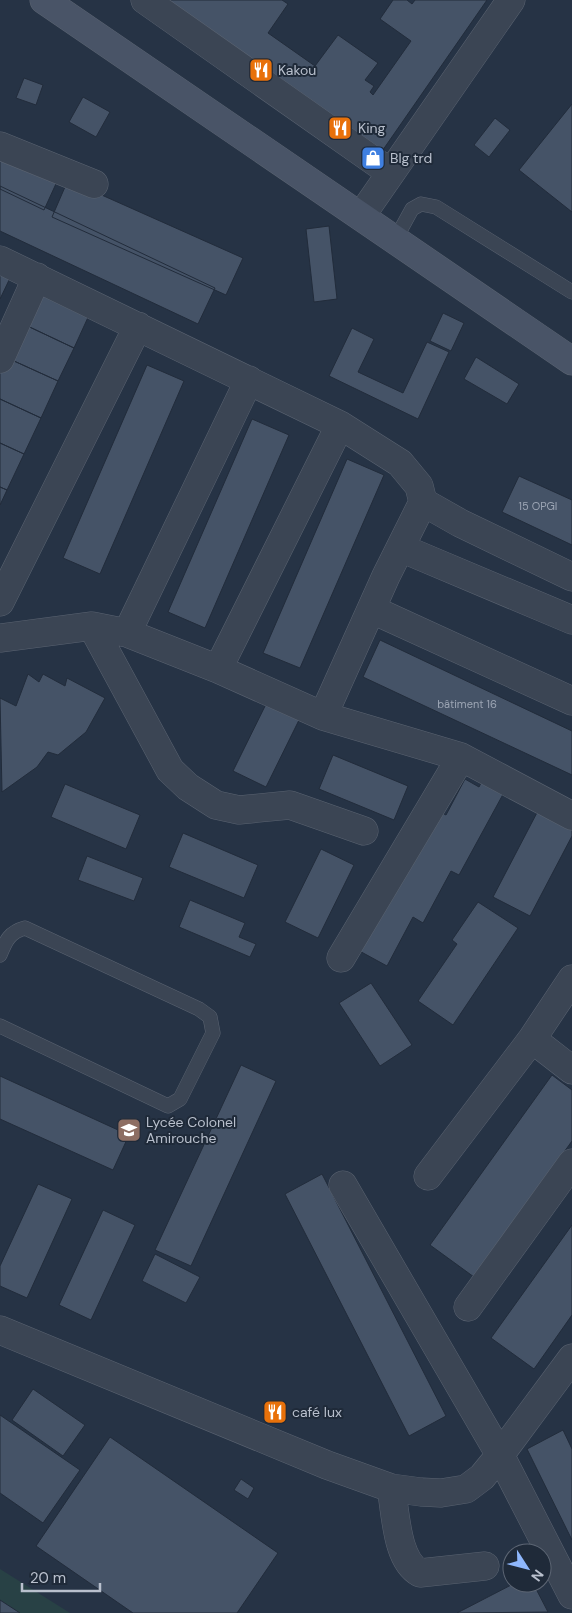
<svg xmlns="http://www.w3.org/2000/svg" width="572" height="1613" font-family="'DM Sans',sans-serif">
<style>
.green{fill:#284145}
.building{fill:#455367;stroke:#222c3b}
.lines{fill:none;stroke-linecap:round;stroke-linejoin:round}
.lane-casing{stroke:#5a6371;stroke-width:15}
.street-casing{stroke:#5a6371;stroke-width:29}
.secondary-casing{stroke:#5a6371;stroke-width:29}
.lane{stroke:#3b4554;stroke-width:14}
.street{stroke:#3b4554;stroke-width:28}
.secondary{stroke:#495467;stroke-width:28}
.labels{text-anchor:middle;stroke-width:4;stroke-linejoin:round;paint-order:stroke}
.number-label{font-size:11px;fill:#9ca5b4}
.poi-label{font-size:14px;fill:#b9c0cd;stroke:#1f2a39;text-anchor:start}
</style>
<rect width="100%" height="100%" fill="#263345"/>
<!-- green -->
<path class="green" d="M0,1569l70,44h-70z"/>
<!-- building -->
<path class="building" d="M165,0h117l6,4 -20,29 47,33 23,-31 40,28 -13,17 9,6 -4,6 3,3 38,-54 -31,-22 13,-19h14l5,4 3,-4h72l-109,157z
M24,78l19,7 -7,20 -20,-7z
M83,97l27,15 -14,25 -27,-15z
M572,104v108l-53,-42z
M495,118l15,12 -21,27 -15,-12z
M0,147l60,28 -16,35 -44,-21z
M68,180l175,78 -17,37 -174,-78z
M0,186l215,102 -17,36 -198,-93z
M329,226l8,73 -23,3 -8,-73z
M0,271l11,5 -11,23z
M36,287l54,26 -16,35 -55,-26z
M443,313l21,10 -13,28 -21,-10z
M19,322l55,26 -16,33 -55,-25z
M352,328l22,11 -16,33 45,21 24,-51 22,10 -31,67 -89,-43z
M3,356l55,25 -17,37 -41,-19v-36z
M476,357l43,27 -12,20 -43,-25z
M147,365l37,16 -84,193 -37,-16z
M0,399l41,19 -17,36 -24,-11z
M252,419l37,16 -84,193 -37,-16z
M0,443l24,11 -17,36 -7,-3z
M347,459l37,16 -84,193 -37,-15z
M519,476l53,24v45l-70,-33z
M0,487l7,3 -7,15z
M380,640l192,91v44l-209,-98z
M28,674l11,8 4,-8 22,12 2,-8 38,20 -19,34 -28,23 -10,-3 -11,15 -35,25 -2,-94 16,8z
M269,698l33,16 -36,73 -33,-16z
M333,755l75,31 -14,34 -75,-31z
M485,775l22,12 -48,88 -8,-4 -28,52 -10,-6 -26,49 -33,-18 84,-137 8,4 19,-36 14,8z
M65,784l75,31 -14,34 -75,-32z
M541,805l31,16v15l-42,80 -37,-19z
M183,833l75,32 -14,33 -75,-31z
M321,849l33,16 -36,73 -33,-16z
M87,856l56,22 -9,23 -56,-21z
M190,900l55,23 -6,14 17,7 -6,13 -71,-30z
M478,902l40,26 -65,97 -35,-24 39,-57 -5,-4z
M371,983l41,62 -32,21 -41,-63z
M241,1065l35,16 -85,185 -36,-16z
M552,1075l20,15v51l-98,136 -44,-32z
M0,1076l129,59 -16,35 -113,-51z
M322,1174l124,242 -37,20 -124,-242z
M38,1184l34,15 -45,99 -27,-12v-20z
M103,1210l32,15 -44,95 -32,-15z
M572,1225v90l-38,54 -43,-31z
M155,1254l45,23 -14,26 -44,-22z
M33,1389l52,36 -22,31 -51,-36z
M0,1415l80,55 -37,53 -43,-30z
M563,1430l9,19v91l-45,-91z
M110,1437l168,116 -41,60h-104l-97,-67z
M241,1479l13,9 -6,11 -14,-9z
M515,1583h18l15,29 -91,1z
M0,1600l20,13h-20z"/>
<g class="lines">
<!-- lane casing -->
<g class="lane-casing">
<path id="lane" d="M395,240l17,-31 9,-5 15,3 136,85
M0,955c6,-15 10,-23 25,-27l174,81 11,8 3,16 -33,66 -12,7 -168,-80"/>
</g>
<!-- street casing -->
<g class="street-casing">
<path id="street" d="M145,0l246,173
M0,146l94,38
M361,216l150,-216
M0,260l340,165 60,38 19,23 4,16 37,21 112,54
M0,359l37,-82
M401,548l171,72
M0,602l138,-276
M373,610l199,91
M92,626l78,144 18,17 28,18 23,5 51,-5 74,26
M127,633l122,-253
M0,638l92,-12 35,7 91,36 105,47 138,41 111,59
M218,669l122,-244
M323,716l63,-140 37,-74
M341,958l120,-201
M532,1039l40,31
M428,1176l104,-137 40,-60
M343,1185l157,270 72,-97
M468,1307l104,-144
M0,1330l327,135 64,23 30,4 20,1 25,-4 16,-12 18,-22 72,140
M391,1488c5,25 5,72 29,85l65,-7"/>
</g>
<!-- secondary casing -->
<g class="secondary-casing">
<path id="secondary" d="M44,0l528,361"/>
</g>
<!-- lane -->
<use href="#lane" class="lane"/>
<!-- street -->
<use href="#street" class="street"/>
<!-- secondary -->
<use href="#secondary" class="secondary"/>
</g>
<!-- icons -->
<defs>
<g id="restaurant-square" transform="scale(1.25)"><rect x="-9" y="-9" width="18" height="18" rx="4" fill="#e8710a" stroke="#1f2a39"/><path d="M-5-6h1v4h1v-4h1v4h1v-4h1v5L-1.5 .5V6h-2V.5L-5-1ZM5-6V6H3V1.5H1.5Q1.5-4 5-6Z" fill="#fff"/></g>
<g id="shop-square" transform="scale(1.25)"><rect x="-9" y="-9" width="18" height="18" rx="4" fill="#3f7fe0" stroke="#1f2a39"/><path d="M-5-2.5h2.3a2.7 3.5 0 0 1 5.4 0H5L5.5 6h-11ZM-1.5-2.5h3a1.5 2.3 0 0 0-3 0Z" fill="#fff"/></g>
<g id="school-square" transform="scale(1.25)"><rect x="-9" y="-9" width="18" height="18" rx="4" fill="#8d6e63" stroke="#1f2a39"/><path d="M0-5L7-2L0 1L-7-2ZM-4 1L0 2.5L4 1V4Q0 6-4 4Z" fill="#fff"/></g>
</defs>
<g fill-rule="evenodd">
<use href="#restaurant-square" x="261" y="70"/>
<use href="#restaurant-square" x="340" y="128"/>
<use href="#shop-square" x="373" y="158"/>
<use href="#school-square" x="129" y="1130"/>
<use href="#restaurant-square" x="275" y="1412"/>
</g>
<g class="labels">
<!-- number labels -->
<g class="number-label">
<text x="538" y="510">15 OPGI</text>
<text x="467" y="708">bâtiment 16</text>
</g>
<!-- poi labels -->
<g class="poi-label">
<text x="278" y="75">Kakou</text>
<text x="358" y="133">King</text>
<text x="390" y="163">Blg trd</text>
<text x="146" y="1127">Lycée Colonel<tspan x="146" dy="16">Amirouche</tspan></text>
<text x="292" y="1417">café lux</text>
</g>
</g>
<!-- north arrow -->
<g transform="translate(527 1568) rotate(126)"><circle r="24" fill="#1f2a39" stroke="#5d6674"/>
<path d="M0-4L9 19L0 12L-9 19Z" fill="#8fb7fc"/>
<text y="-8" font-size="14" font-weight="bold" text-anchor="middle" fill="#b9c0cd">N</text>
</g>
<!-- scale -->
<path d="M22 1583v8h78v-8" fill="none" stroke="#b9c0cd" stroke-width="2.5"/>
<text x="30" y="1583" font-size="15" fill="#b9c0cd" stroke="#1f2a39" stroke-width="4" paint-order="stroke">20 m</text>
</svg>
